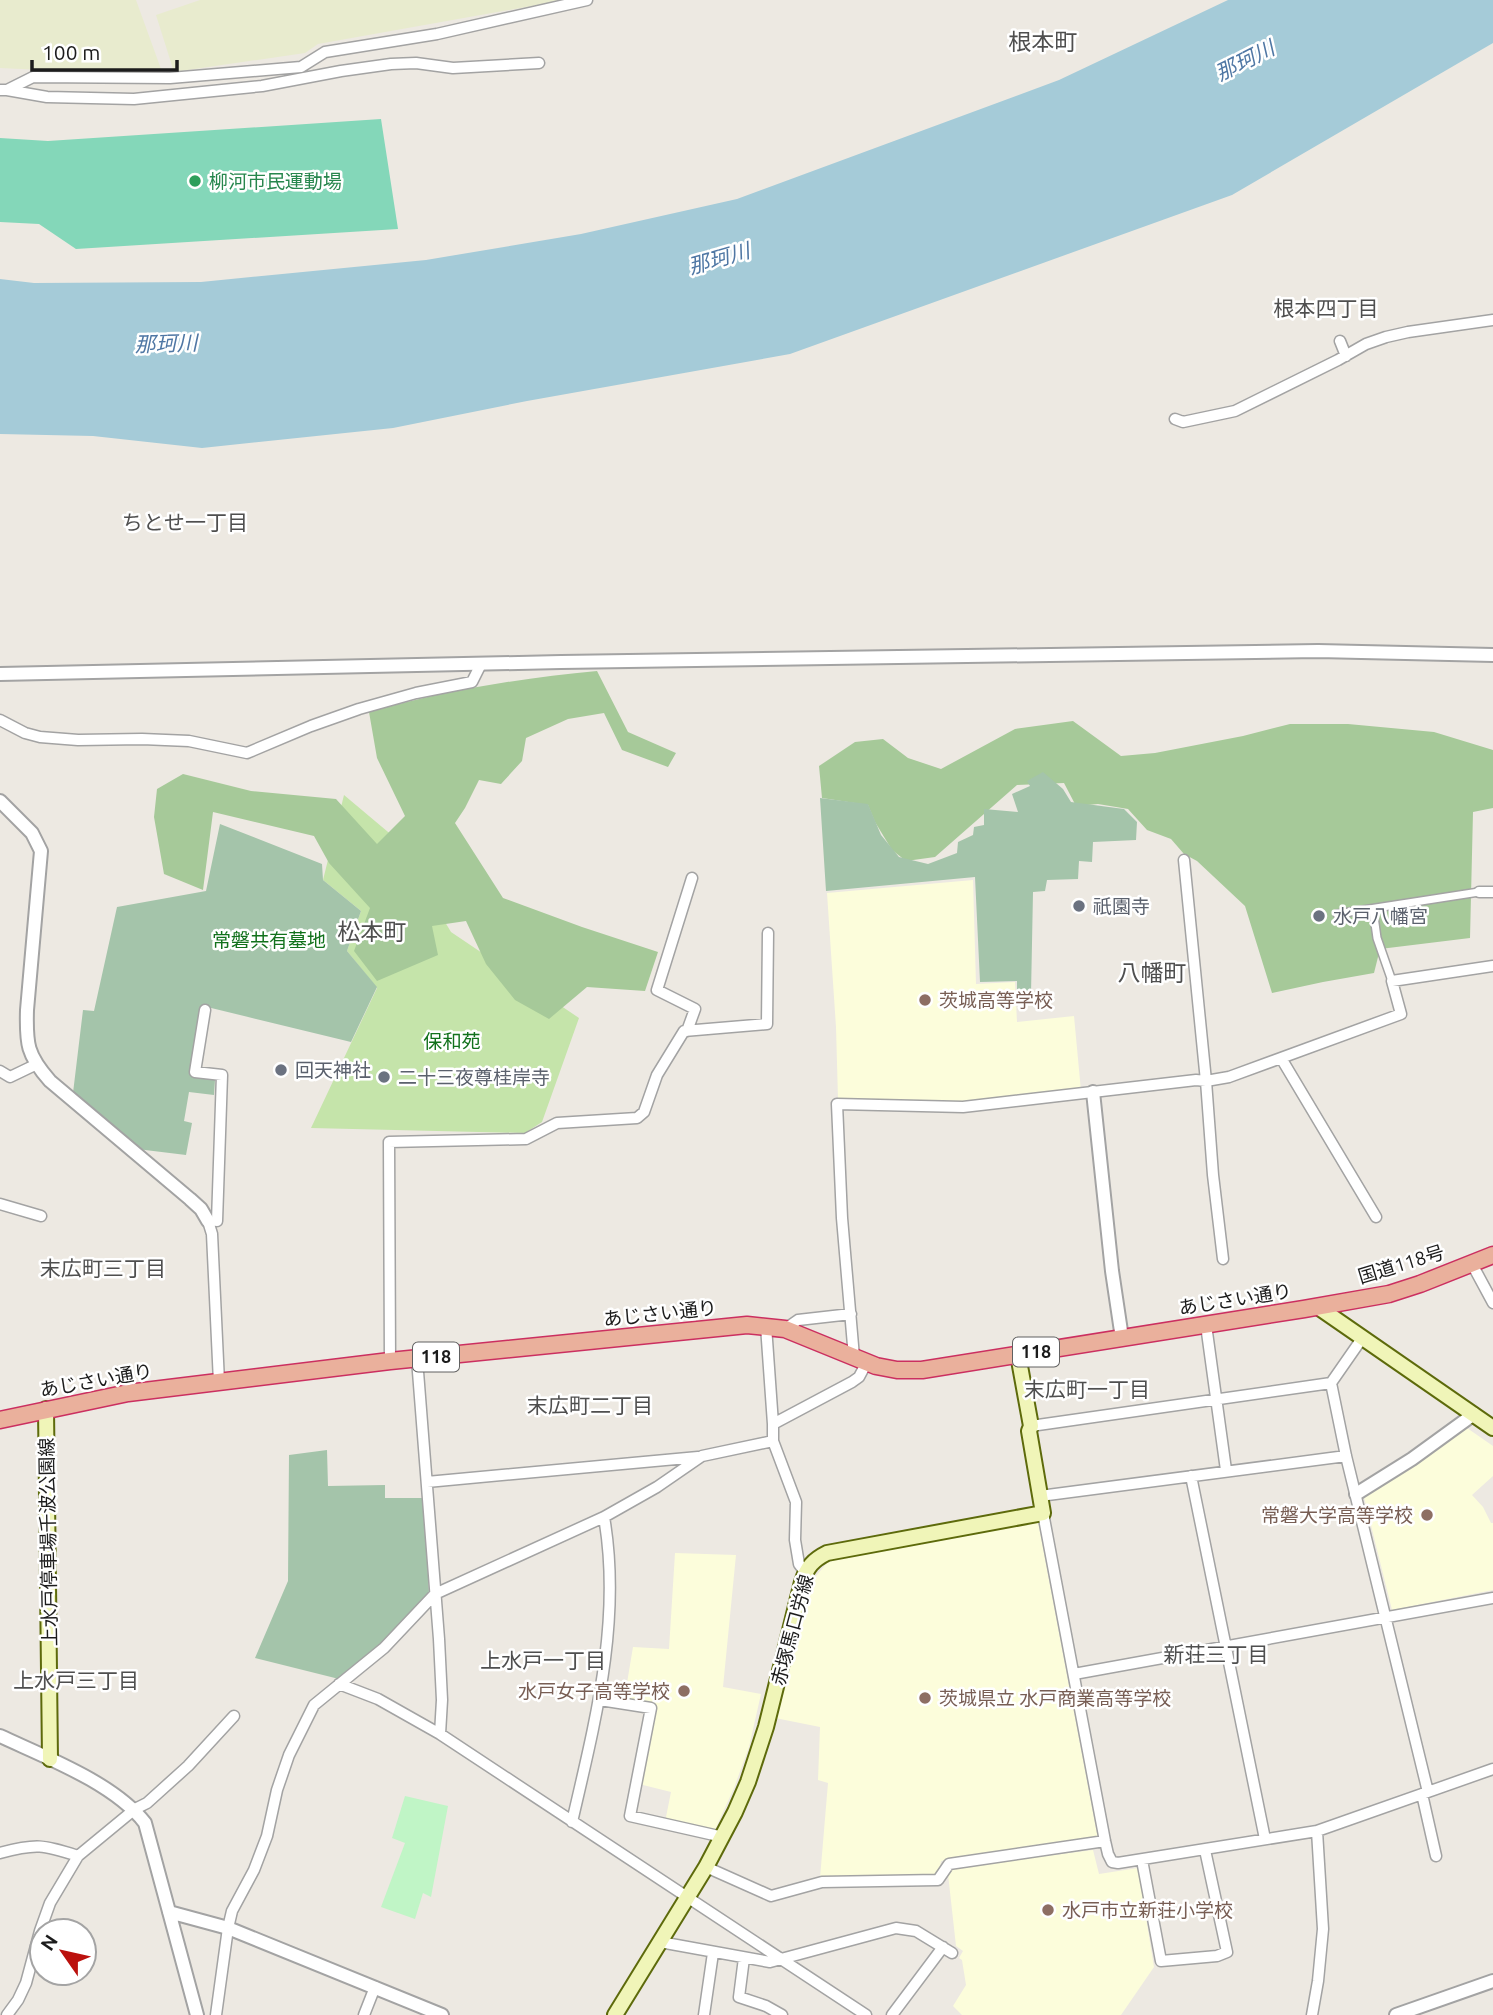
<svg xmlns="http://www.w3.org/2000/svg" width="1493" height="2015" font-family="Ubuntu,'Noto Sans JP',sans-serif">
<style>
.education{fill:#fcfddb}
.farmland{fill:#e8ebce}
.grass{fill:#c5e4aa}
.forest{fill:#a6c999}
.cemetery{fill:#a4c4aa}
.park{fill:#c0f5c6}
.pitch{fill:#84d7b9}
.water{fill:#a5cbd8}
.lines{fill:none;stroke-linecap:round;stroke-linejoin:round}
.pedestrian-casing{stroke:#a3a3a3;stroke-width:10}
.minor-casing{stroke:#a3a3a3;stroke-width:13}
.tertiary-casing{stroke:#a3a3a3;stroke-width:16}
.secondary-casing{stroke:#5d6a0b;stroke-width:18}
.trunk-casing{stroke:#cb2f60;stroke-width:19}
.pedestrian{stroke:#fff;stroke-width:7}
.minor{stroke:#fff;stroke-width:10}
.tertiary{stroke:#fff;stroke-width:12}
.secondary{stroke:#f0f5b8;stroke-width:14}
.trunk{stroke:#eab09c;stroke-width:16}
.leisure-dot{fill:#2e9e5b;stroke:#fff;stroke-width:2.5}
.worship-dot{fill:#6b7280;stroke:#fff;stroke-width:2.5}
.education-dot{fill:#8d6e63;stroke:#fff;stroke-width:2.5}
.labels{text-anchor:middle;stroke-width:5;stroke-linejoin:round;paint-order:stroke}
.shield{fill:#fff;stroke:#606060;stroke-width:2}
.shield-label{font-size:18px;font-weight:bold;fill:#1c1c1c}
.leisure-label{font-size:19px;fill:#27864d;stroke:#fff;text-anchor:start}
.worship-label{font-size:19px;fill:#5b616d;stroke:#fff;text-anchor:start}
.park-label{font-size:19px;fill:#12711c;stroke:#fff}
.education-label{font-size:19px;fill:#785e54;stroke:#fff;text-anchor:start}
.street-label{font-size:19px;fill:#1c1c1c;stroke:#fff}
.water-label{font-size:21px;font-style:italic;fill:#4f77a4;stroke:#fff}
.neighbourhood-label{font-size:21px;fill:#4f4f4f;stroke:#fff}
.quarter-label{font-size:23px;fill:#4f4f4f;stroke:#fff}
</style>
<rect width="100%" height="100%" fill="#ede9e2"/>
<!-- education -->
<path class="education" d="M973,880l3,104 39,-2 2,40 57,-6 7,75 -119,12 -124,-4 -2,-72 -9,-134z
M1467,1428l26,18v30l-21,19 11,12 8,16h2v67l-101,20 -28,-113z
M1038,1522l60,317 -157,22 -2,12 -4,5h-115l8,-95 -10,-3 2,-53 -45,-9 35,-135 17,-20 28,-11z
M675,1553l61,2 -13,132 38,7 -12,53 -15,41 -20,44 -49,-10 6,-30 -32,-8 16,-78 -31,-5 9,-54 36,2z
M1093,1850l6,24 39,-6 16,99 -33,48h-159l-9,-9 13,-21 -4,-25 -3,-2 4,-7 -7,-5 -8,-72 4,-6z"/>
<!-- farmland -->
<path class="farmland" d="M0,0h136l25,69 -97,2 -64,-3z
M200,0h365l-247,44 -13,9 -131,19 -18,-57z"/>
<!-- grass -->
<path class="grass" d="M344,795l50,42 57,95 128,86 -37,104 -17,11 -214,-5 66,-140 -30,-37 14,-40 -38,-31z"/>
<!-- forest -->
<path class="forest" d="M597,671l31,61 48,21 -8,14 -46,-17 -18,-37 -36,6 -42,19 -4,23 -21,23 -22,-4 -14,28 -10,15 48,75 79,29 76,25 -13,39 -58,-4 -38,32 -34,-19 -29,-36 -20,-43 -34,5 6,29 -61,26 -23,-30 16,-43 -41,-45 -15,-27 -101,-24 -10,78 -39,-16 -10,-57 3,-28 26,-15 68,17 85,8 41,45 28,-28 -28,-58 -8,-46c74,-21 151,-34 228,-41z
M1073,721l48,35 34,-3 88,-17 47,-12h58l86,8 59,18v58l-20,4 -3,126 -90,11 -6,24 -51,9 -51,11 -27,-87 -48,-45 -13,-7 -13,-15 -24,-9 -19,-21 -30,-5 -22,2 -12,-23 -47,2 -82,72 -29,4 -14,-11 -17,-28 -7,-17 -46,-7 -3,-32 36,-24 28,-3 25,19 33,11 74,-40z"/>
<!-- cemetery -->
<path class="cemetery" d="M1043,772l20,17 8,13 53,7 13,13 -1,18 -43,2 -1,20 -13,-1 -1,18 -31,1 -2,11 -12,1 -2,102 -14,1v-14l-37,1 -5,-105 -149,14 -6,-93 48,6 13,31 18,22 29,7 29,-11 1,-11 15,-7 1,-8 10,-2v-16l34,3 -6,-18 18,-8 -3,-5z
M220,824l102,40 1,16 38,31 -14,40 30,36 -26,55 -148,-36 -11,71 23,3 -1,15 -25,-3 -5,29 8,2 -6,32 -49,-6 -64,-56 10,-83 11,1 23,-104 89,-16z
M327,1450l1,36 57,-1v13h39l5,95 -34,40 -56,46 -84,-21 33,-77 1,-126z"/>
<!-- park -->
<path class="park" d="M405,1796l43,10 -17,91 -8,-4 -8,26 -34,-12 24,-64 -13,-5z"/>
<!-- pitch -->
<path class="pitch" d="M381,119l17,110 -322,20 -37,-25 -39,-2v-84l48,3z"/>
<!-- water -->
<path class="water" d="M1228,0h265v43l-261,152 -442,159 -263,47 -134,27 -191,20 -109,-12 -93,-2v-155l34,4 167,-1 225,-22 155,-26 156,-35 322,-119z"/>
<g class="lines">
<!-- pedestrian casing -->
<g class="pedestrian-casing">
<path id="pedestrian" d="M1373,909l4,29 15,43
M1337,914l142,-22"/>
</g>
<!-- minor casing -->
<g class="minor-casing">
<path id="minor" d="M0,90h7l26,-13 137,1 131,-11 24,-15 112,-18 150,-34
M7,90l40,7 87,2 128,-13 79,-15 50,-7 25,-1 37,5 86,-5
M1340,341l6,15
M1175,419l8,3 52,-11 103,-51 28,-16 20,-7 22,-5 85,-12
M0,720l25,13 15,4 38,3 64,-1 47,2 58,12 64,-27 48,-17 57,-16 56,-11 9,-18
M1184,860l22,221 7,94 10,84
M1479,892h14
M205,1010l-10,62 27,3 -5,146
M687,1031l8,-22 -38,-19 35,-112
M1281,1058l95,159
M0,1071l10,6 25,-12
M0,1204l41,12
M208,1221l4,13 7,148
M1472,1264l21,39
M1206,1325l20,145
M766,1326l7,98v17l23,61 -1,38 4,24 6,8
M785,1329l13,-9 53,-6
M1363,1337l-32,46 15,73 82,336
M854,1357l-12,-139 -5,-114 126,3 233,-27 10,1 23,-4 172,-63 -9,-33 101,-15
M417,1359l22,280 3,61 -2,34
M390,1361l-1,-219 137,-3 31,-16 80,-5 7,-6 13,-37 27,-44 83,-7 1,-91
M773,1424l79,-42 7,-5 8,-15
M1031,1426l300,-43
M1191,1476l74,363
M427,1482l271,-25
M1040,1496l306,-40
M1043,1513l62,328 3,13 4,8 6,1 199,-32 176,-62
M1074,1674l419,-76
M339,1684l39,15 62,35 426,281
M600,1700l51,8 -21,108 93,21
M1422,1794l14,62
M572,1822c23,-100 50,-202 32,-305
M0,1853c37,-10 43,-8 78,3
M1142,1860l19,101 56,-5 10,-4 -22,-102
M706,1867l65,29 51,-14 116,-2 11,-16 156,-23
M660,1942l110,20 126,-34 20,3 36,22
M744,1958l-5,39 27,9 16,9
M7,2015l11,-15 8,-17 14,-52 10,-28 28,-47 57,-47 12,-6 41,-37 46,-50
M216,2015l12,-87 4,-17 22,-41 13,-34 10,-46 12,-35 25,-50 70,-57 51,-54 169,-77 53,-30 45,-31 71,-15
M364,2015l11,-28
M704,2015l9,-62
M892,2015l51,-68
M1312,2015l6,-34 5,-52 -6,-98"/>
</g>
<!-- tertiary casing -->
<g class="tertiary-casing">
<path id="tertiary" d="M0,674l561,-12 757,-11 175,4
M0,801l32,32 9,18 -14,159c-1,34 0,45 23,71l140,118 11,10 7,12
M1093,1092l19,179 10,67
M1356,1494l56,-35 62,-45
M0,1736c45,21 114,47 145,87l52,192
M169,1912l59,16 214,87
M1396,2015l97,-34"/>
</g>
<!-- secondary casing -->
<g class="secondary-casing">
<path id="secondary" d="M1318,1307l175,121
M46,1409l4,350
M615,2015l91,-148 29,-55 13,-30 18,-55 36,-145c5,-15 11,-22 25,-29l216,-40 -14,-82 2,-5 -13,-71"/>
</g>
<!-- trunk casing -->
<g class="trunk-casing">
<path id="trunk" d="M0,1420l128,-27 262,-32 357,-36 38,4 91,37 21,4h25l382,-61 85,-15 31,-10 73,-29"/>
</g>
<!-- pedestrian -->
<use href="#pedestrian" class="pedestrian"/>
<!-- minor -->
<use href="#minor" class="minor"/>
<!-- tertiary -->
<use href="#tertiary" class="tertiary"/>
<!-- secondary -->
<use href="#secondary" class="secondary"/>
<!-- trunk -->
<use href="#trunk" class="trunk"/>
</g>
<!-- markers -->
<circle class="leisure-dot" cx="195" cy="181" r="7"/>
<g class="worship-dot">
<circle cx="1079" cy="906" r="7"/>
<circle cx="1319" cy="916" r="7"/>
<circle cx="281" cy="1070" r="7"/>
<circle cx="384" cy="1077" r="7"/>
</g>
<g class="education-dot">
<circle cx="925" cy="1000" r="7"/>
<circle cx="1427" cy="1515" r="7"/>
<circle cx="684" cy="1691" r="7"/>
<circle cx="925" cy="1698" r="7"/>
<circle cx="1048" cy="1910" r="7"/>
</g>
<g class="labels">
<!-- shield labels -->
<g class="shield">
<rect x="1013" y="1337.5" width="46" height="29" rx="5"/>
<rect x="413" y="1342.5" width="46" height="29" rx="5"/>
</g>
<g class="shield-label">
<text x="1036" y="1358">118</text>
<text x="436" y="1363">118</text>
</g>
<!-- leisure labels -->
<g class="leisure-label">
<text x="209" y="188">柳河市民運動場</text>
</g>
<!-- worship labels -->
<g class="worship-label">
<text x="1093" y="913">祇園寺</text>
<text x="1333" y="923">水戸八幡宮</text>
<text x="295" y="1077">回天神社</text>
<text x="398" y="1084">二十三夜尊桂岸寺</text>
</g>
<!-- park labels -->
<g class="park-label">
<text x="269" y="947">常磐共有墓地</text>
<text x="452" y="1048">保和苑</text>
</g>
<!-- education labels -->
<g class="education-label">
<text x="939" y="1007">茨城高等学校</text>
<text x="1413" y="1522" text-anchor="end">常磐大学高等学校</text>
<text x="670" y="1698" text-anchor="end">水戸女子高等学校</text>
<text x="939" y="1705">茨城県立 水戸商業高等学校</text>
<text x="1062" y="1917">水戸市立新荘小学校</text>
</g>
<!-- street labels -->
<g class="street-label">
<text transform="translate(1401 1264) rotate(-17)" y="7">国道118号</text>
<text transform="translate(1235 1299) rotate(-9)" y="7">あじさい通り</text>
<text transform="translate(660 1313) rotate(-6)" y="7">あじさい通り</text>
<text transform="translate(96 1380) rotate(-10)" y="7">あじさい通り</text>
<text transform="translate(48 1542) rotate(-91)" y="7">上水戸停車場千波公園線</text>
<text transform="translate(792 1630) rotate(-75)" y="7">赤塚馬口労線</text>
</g>
<!-- water labels -->
<g class="water-label">
<text transform="translate(1245 61) rotate(-27)" y="7">那珂川</text>
<text transform="translate(719 259) rotate(-16)" y="7">那珂川</text>
<text transform="translate(166 344) rotate(-2)" y="7">那珂川</text>
</g>
<!-- neighbourhood labels -->
<g class="neighbourhood-label">
<text x="1326" y="316">根本四丁目</text>
<text x="185" y="530">ちとせ一丁目</text>
<text x="103" y="1276">末広町三丁目</text>
<text x="1087" y="1397">末広町一丁目</text>
<text x="590" y="1413">末広町二丁目</text>
<text x="1216" y="1662">新荘三丁目</text>
<text x="543" y="1668">上水戸一丁目</text>
<text x="76" y="1688">上水戸三丁目</text>
</g>
<!-- quarter labels -->
<g class="quarter-label">
<text x="1043" y="50">根本町</text>
<text x="372" y="940">松本町</text>
<text x="1152" y="981">八幡町</text>
</g>
</g>
<!-- north arrow -->
<g transform="translate(63 1952) rotate(304)"><circle r="33" fill="#ffffff" stroke="#a4a4a4" stroke-width="2"/>
<path d="M0-5L12 26L0 18L-12 26Z" fill="#bb110d"/>
<text y="-10" font-size="19" font-weight="bold" text-anchor="middle" fill="#1c1c1c">N</text>
</g>
<!-- scale -->
<path d="M32 60v10h145v-10" fill="none" stroke="#1c1c1c" stroke-width="3.5"/>
<text x="42" y="60" font-size="21" fill="#1c1c1c" stroke="#ffffff" stroke-width="5" paint-order="stroke">100 m</text>
</svg>
